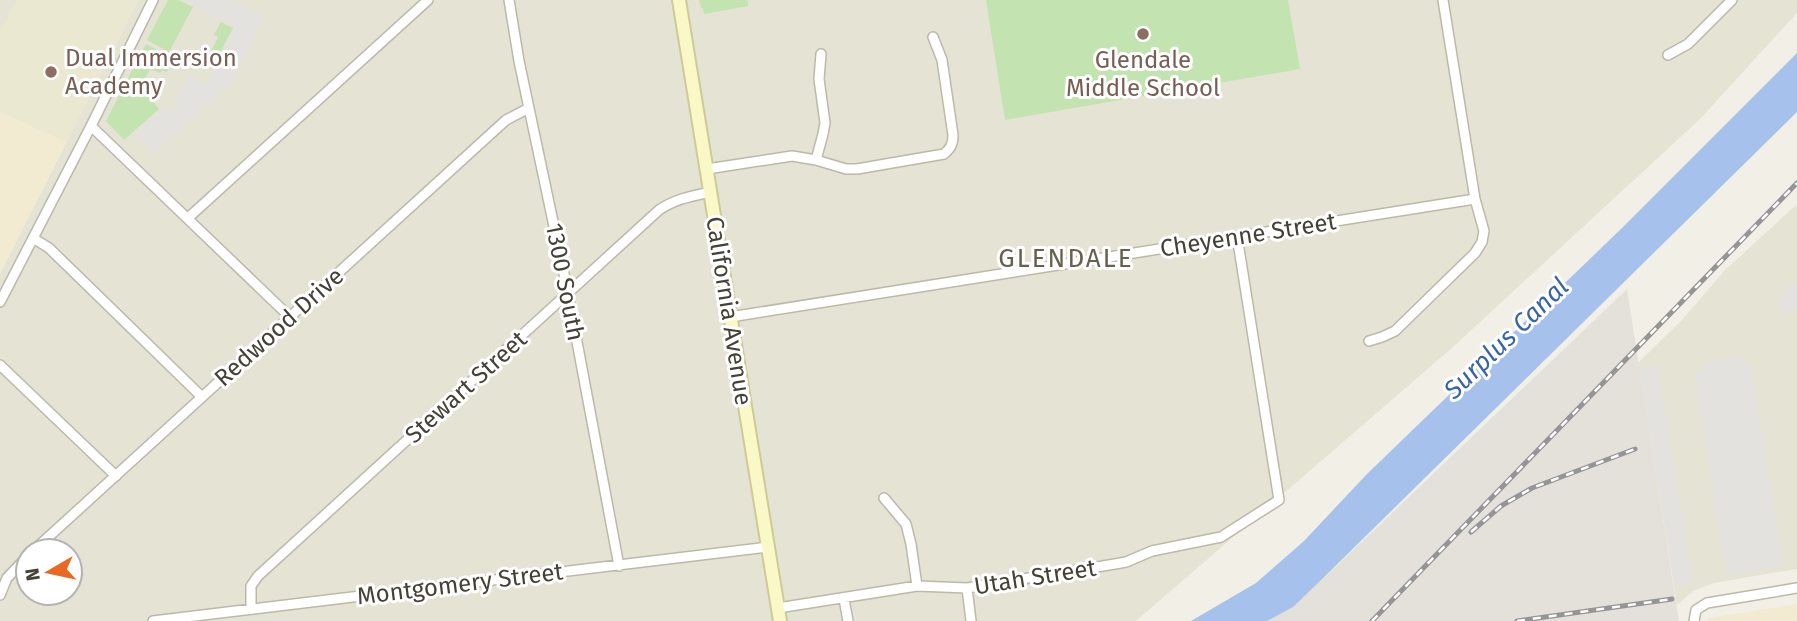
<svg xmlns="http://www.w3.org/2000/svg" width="1797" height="621" font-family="'Fira Sans',sans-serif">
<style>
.residential{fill:#e5e3d4;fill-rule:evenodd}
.commercial{fill:#f2ebd2}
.industrial{fill:#e4e1db}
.education{fill:#eae8d1}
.green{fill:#c3e3b1}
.parking{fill:#e3e2de}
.water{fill:#a6c1eb}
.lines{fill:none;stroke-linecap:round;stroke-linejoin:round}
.street-casing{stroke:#bcb9a9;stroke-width:12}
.secondary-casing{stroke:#ceca98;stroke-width:16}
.street{stroke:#fff;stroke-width:9}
.secondary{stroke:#faf8c7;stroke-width:12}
.rail-casing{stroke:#959595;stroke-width:5}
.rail{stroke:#fff;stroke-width:2.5;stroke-dasharray:8;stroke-linecap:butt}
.education-dot{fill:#8d6e63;stroke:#fff;stroke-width:2.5}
.labels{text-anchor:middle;stroke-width:6;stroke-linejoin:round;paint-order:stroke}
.education-label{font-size:24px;fill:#785e54;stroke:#fff;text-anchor:start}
.street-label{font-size:24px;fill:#444136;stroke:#fff}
.neighbourhood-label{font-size:26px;letter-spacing:2px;fill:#66614e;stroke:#fff}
.water-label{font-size:26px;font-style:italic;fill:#3763a8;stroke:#fff}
</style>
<rect width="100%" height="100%" fill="#f2f0e6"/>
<!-- residential -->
<path class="residential" d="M0,0h1797v13l-97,106 -247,228 -317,274h-1136v-347l66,-132 -66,-30zM28,551h42v42h-42z
M1795,206l2,1v362l-83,14 -21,8 -16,14 -39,-242 43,-42 44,-51z"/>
<!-- commercial -->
<path class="commercial" d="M0,112l67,30 -67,132z
M1797,604v17h-89l-1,-3z"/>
<!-- industrial -->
<path class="industrial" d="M1627,289l52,332h-414l45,-30z"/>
<!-- education -->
<path class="education" d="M16,0h123l-72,142 -67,-30v-81z"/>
<!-- green -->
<path class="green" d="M168,0h10l15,7 -24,45 -22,-12z
M699,0h45l4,1v5l-44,8 -1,-6h-2z
M986,0h302l12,69 -295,51z
M221,22l12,6 -21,41 -3,-1 4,-11 -4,-2 9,-18 -4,-2z
M146,44l21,11 3,2 -2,5 3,1 -4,9 -5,-2 -2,3 -10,-4 -8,16 8,4 -1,3 -22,-12z
M126,82l20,11 13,16 -35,31 -18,-19z"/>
<!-- parking -->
<path class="parking" d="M183,0h50l28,15 2,6 -33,64 -79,71 -3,-10 -11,-9 -5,-1 32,-29 8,3 17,-35 17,9 29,-57z
M1797,284v27l-16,3 -3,-18 9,-2v-8z
M1742,357l1,9 8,-2 32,202 -56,10 -32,-203 8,-1 -1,-8z
M1658,365l35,218 -18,3 -35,-217z"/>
<!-- water -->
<path class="water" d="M1797,53v59l-483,475 -21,20 -26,14h-76l65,-38 48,-42 63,-67 256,-247z"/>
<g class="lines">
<!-- street casing -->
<g class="street-casing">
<path id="street" d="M509,0l10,61 47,222 53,283
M1668,55l20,-11 44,-44
M91,126l199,191
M816,160l7,-26 2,-11 -6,-44 2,-25
M707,169l85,-13 24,4 30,9h11l87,-15c7,-6 9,-10 9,-19l-11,-75 -9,-23
M188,218l240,-218
M33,238l16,10 153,149
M0,302l91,-176 62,-126
M730,317l745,-118
M1369,341l13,-4 13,-6 80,-78 7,-11 2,-11 -9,-32 -32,-199
M0,365l116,111
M884,498l22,26 5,20 6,42
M33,551l473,-431 23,-12
M967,588l4,33
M0,595l7,-17 21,-22
M844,599l4,22
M778,608l139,-22 50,2 148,-24 11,-2 26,-11 69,-14 58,-37 -42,-264
M251,609v-23l7,-10 401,-366c16,-11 33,-14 51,-18
M153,621l615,-74
M1694,621l2,-11 11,-7 90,-15"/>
</g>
<!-- secondary casing -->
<g class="secondary-casing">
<path id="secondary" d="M679,0l101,621"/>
</g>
<!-- street -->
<use href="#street" class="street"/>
<!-- secondary -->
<use href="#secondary" class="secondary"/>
<!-- rail casing -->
<g class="rail-casing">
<path id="rail" d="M1471,532l30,-26 31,-18 103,-39
M1372,621l425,-438
M1517,621l155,-22"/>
</g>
<!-- rail -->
<use href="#rail" class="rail"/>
</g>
<!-- markers -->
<g class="education-dot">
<circle cx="1143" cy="34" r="7"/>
<circle cx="51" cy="72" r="7"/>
</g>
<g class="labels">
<!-- education labels -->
<g class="education-label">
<text x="65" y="66">Dual Immersion<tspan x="65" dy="28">Academy</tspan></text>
<text x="1143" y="68" text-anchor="middle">Glendale<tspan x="1143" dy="28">Middle School</tspan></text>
</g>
<!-- street labels -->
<g class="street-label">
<text transform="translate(1248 235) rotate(-9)" y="8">Cheyenne Street</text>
<text transform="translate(565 282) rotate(79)" y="8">1300 South</text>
<text transform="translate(729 311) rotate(81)" y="8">California Avenue</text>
<text transform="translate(279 327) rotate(-42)" y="8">Redwood Drive</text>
<text transform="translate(466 387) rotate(-42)" y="8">Stewart Street</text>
<text transform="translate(1035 577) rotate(-9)" y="8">Utah Street</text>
<text transform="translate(460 584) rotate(-7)" y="8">Montgomery Street</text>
</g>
<!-- neighbourhood labels -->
<g class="neighbourhood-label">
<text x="1066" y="267">GLENDALE</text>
</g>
<!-- water labels -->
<g class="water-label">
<text transform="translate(1506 338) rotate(-44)" y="9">Surplus Canal</text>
</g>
</g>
<!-- north arrow -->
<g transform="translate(49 572) rotate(261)"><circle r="33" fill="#ffffff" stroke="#b4b3af" stroke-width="2"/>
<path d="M0-5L12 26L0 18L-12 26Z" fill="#ea6824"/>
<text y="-10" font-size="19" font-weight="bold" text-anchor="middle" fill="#444136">N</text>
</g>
</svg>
